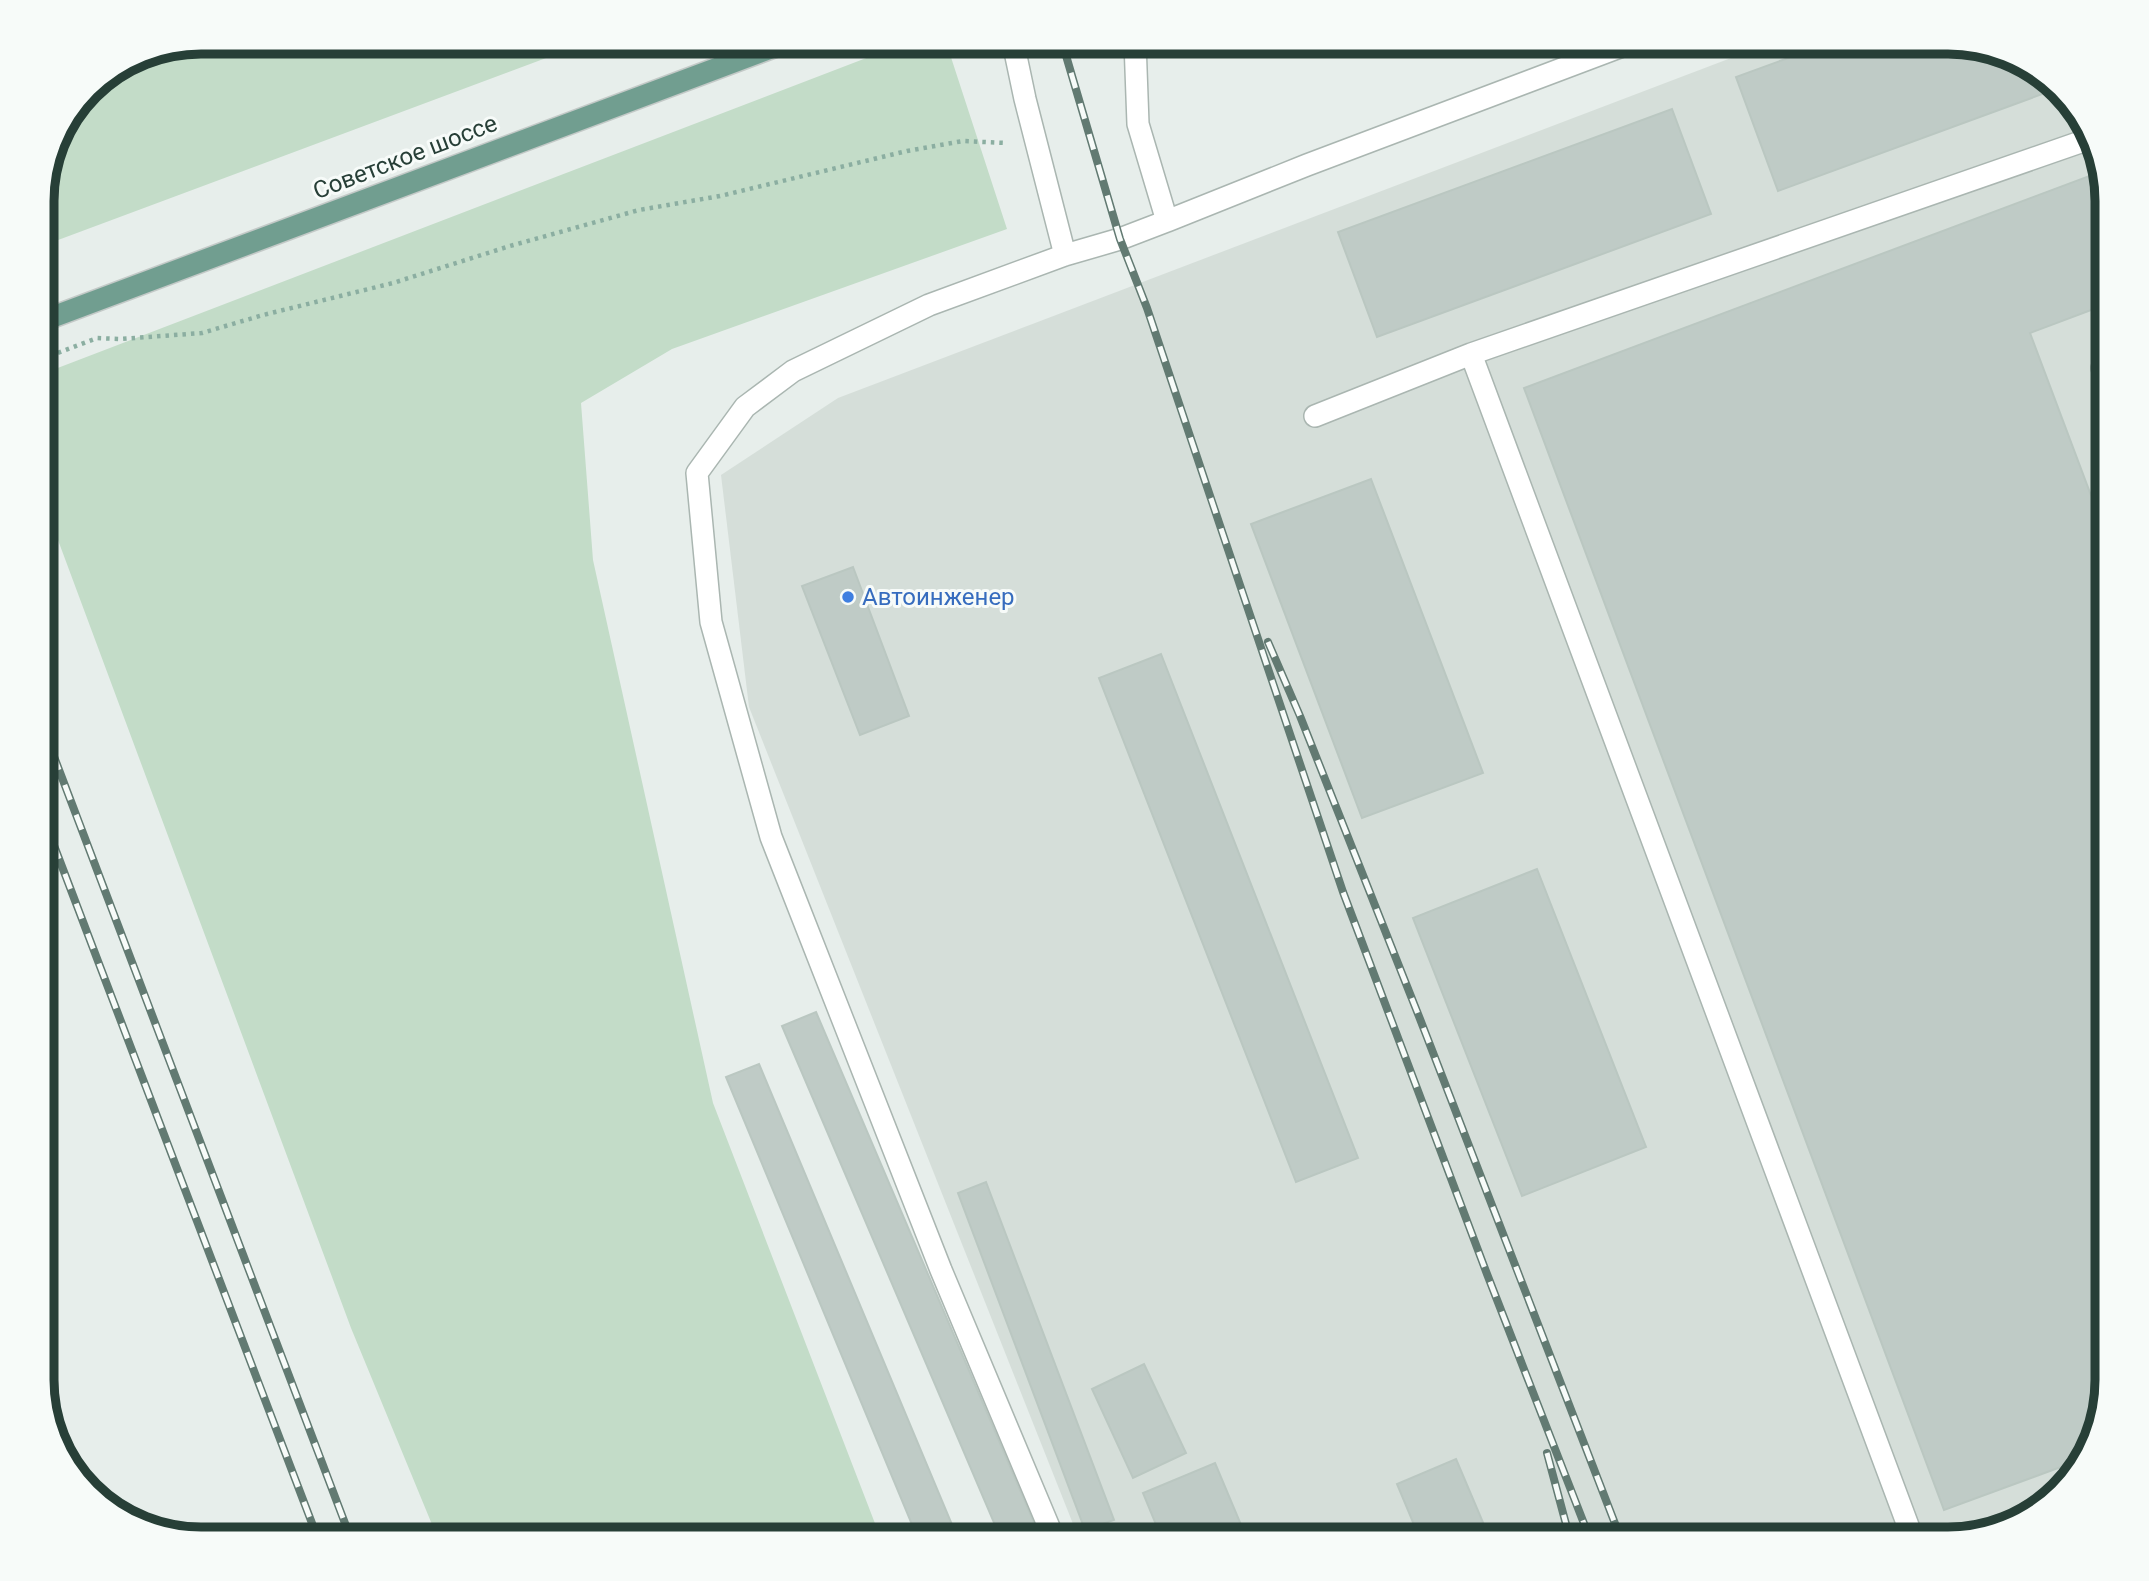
<svg xmlns="http://www.w3.org/2000/svg" width="2149" height="1581" font-family="Roboto,sans-serif">
<style>
.built{fill:#d5ded9}
.green{fill:#c3dcc8}
.building{fill:#bfcbc6;stroke:#bac7c1;stroke-width:2}
.lines{fill:none;stroke-linecap:round;stroke-linejoin:round}
.service-casing{stroke:#aab6b1;stroke-width:24}
.primary-casing{stroke:#c3c9c7;stroke-width:24}
.path{stroke:#8baea1;stroke-width:4.5;stroke-dasharray:3.5 5;stroke-linecap:butt}
.service{stroke:#fff;stroke-width:21}
.primary{stroke:#719e90;stroke-width:21}
.rail-casing{stroke:#627a72;stroke-width:8}
.rail{stroke:#f7fbf9;stroke-width:5;stroke-dasharray:16;stroke-linecap:butt}
.shop-dot{fill:#3f7fe0;stroke:#f7fbf9;stroke-width:2.5}
.labels{text-anchor:middle;stroke-width:6;stroke-linejoin:round;paint-order:stroke}
.street-label{font-size:24px;fill:#273f37;stroke:#f7fbf9}
.shop-label{font-size:24px;fill:#366cbe;stroke:#f7fbf9;text-anchor:start}
.rim{fill:none;stroke:#273f37;stroke-width:9}
</style>
<rect width="100%" height="100%" fill="#e7eeeb"/>
<!-- built -->
<path class="built" d="M1773,42h175l96,33 46,56 17,70v1179l-33,96 -56,46 -71,17h-868l-330,-832 -28,-232 117,-77z"/>
<!-- green -->
<path class="green" d="M202,42h387l-547,204v-55l16,-60 38,-49 45,-28z
M908,42h38l61,187 -335,120 -91,54 12,157 120,543 168,436h-443l-87,-211 -309,-831v-123z"/>
<!-- building -->
<path class="building" d="M1832,42h116l96,33 12,14 -278,102 -42,-114z
M1672,109l39,105 -334,123 -39,-105z
M2100,172l7,29v103l-77,29 77,205v842l-27,80 -136,50 -420,-1122z
M1371,479l112,294 -121,45 -111,-294z
M853,567l56,149 -49,19 -58,-149z
M1161,654l197,504 -62,24 -197,-504z
M1537,869l109,278 -124,49 -109,-278z
M816,1012l225,527h-40l-219,-513z
M759,1064l199,475h-40l-192,-462z
M986,1182l128,338 -29,10 -127,-337z
M1144,1364l42,89 -53,25 -41,-89z
M1456,1459l34,80h-70l-23,-55z
M1215,1463l32,76h-85l-19,-46z"/>
<g class="lines">
<!-- service casing -->
<g class="service-casing">
<path id="service" d="M1013,42l12,57 40,156
M1167,221l140,-56 326,-123
M1471,354l442,1185
M2102,368l5,13
M1315,416l156,-62 621,-216
M1054,1539l-113,-269 -170,-433 -60,-215 -14,-149 48,-66 48,-36 136,-66 136,-50 55,-16 47,-18 -29,-97 -3,-82"/>
</g>
<!-- primary casing -->
<g class="primary-casing">
<path id="primary" d="M42,321l745,-279"/>
</g>
<!-- path -->
<path class="path" d="M42,359l55,-21 24,1 81,-6 61,-18 130,-32 117,-37 129,-36 81,-14 187,-45 56,-10 44,2"/>
<!-- service -->
<use href="#service" class="service"/>
<!-- primary -->
<use href="#primary" class="primary"/>
<!-- rail casing -->
<g class="rail-casing">
<path id="rail" d="M1062,42l58,197 27,69 196,584 144,382 103,265
M1268,642l32,74 120,303 201,520
M42,725l309,814
M42,814l276,725
M1547,1453l23,86"/>
</g>
<!-- rail -->
<use href="#rail" class="rail"/>
</g>
<!-- markers -->
<circle class="shop-dot" cx="848" cy="597" r="7"/>
<g class="labels">
<!-- street labels -->
<g class="street-label">
<text transform="translate(405 157) rotate(-21)" y="8">Советское шоссе</text>
</g>
<!-- shop labels -->
<g class="shop-label">
<text x="862" y="605">Автоинженер</text>
</g>
</g>
<!-- crop -->
<path d="M0 0H2149V1581H0ZM201 54H1948A147 147 0 0 1 2095 201V1380A147 147 0 0 1 1948 1527H201A147 147 0 0 1 54 1380V201A147 147 0 0 1 201 54Z" fill="#f7fbf9" fill-rule="evenodd"/>
<path class="rim" d="M201 54H1948A147 147 0 0 1 2095 201V1380A147 147 0 0 1 1948 1527H201A147 147 0 0 1 54 1380V201A147 147 0 0 1 201 54Z"/>
</svg>
